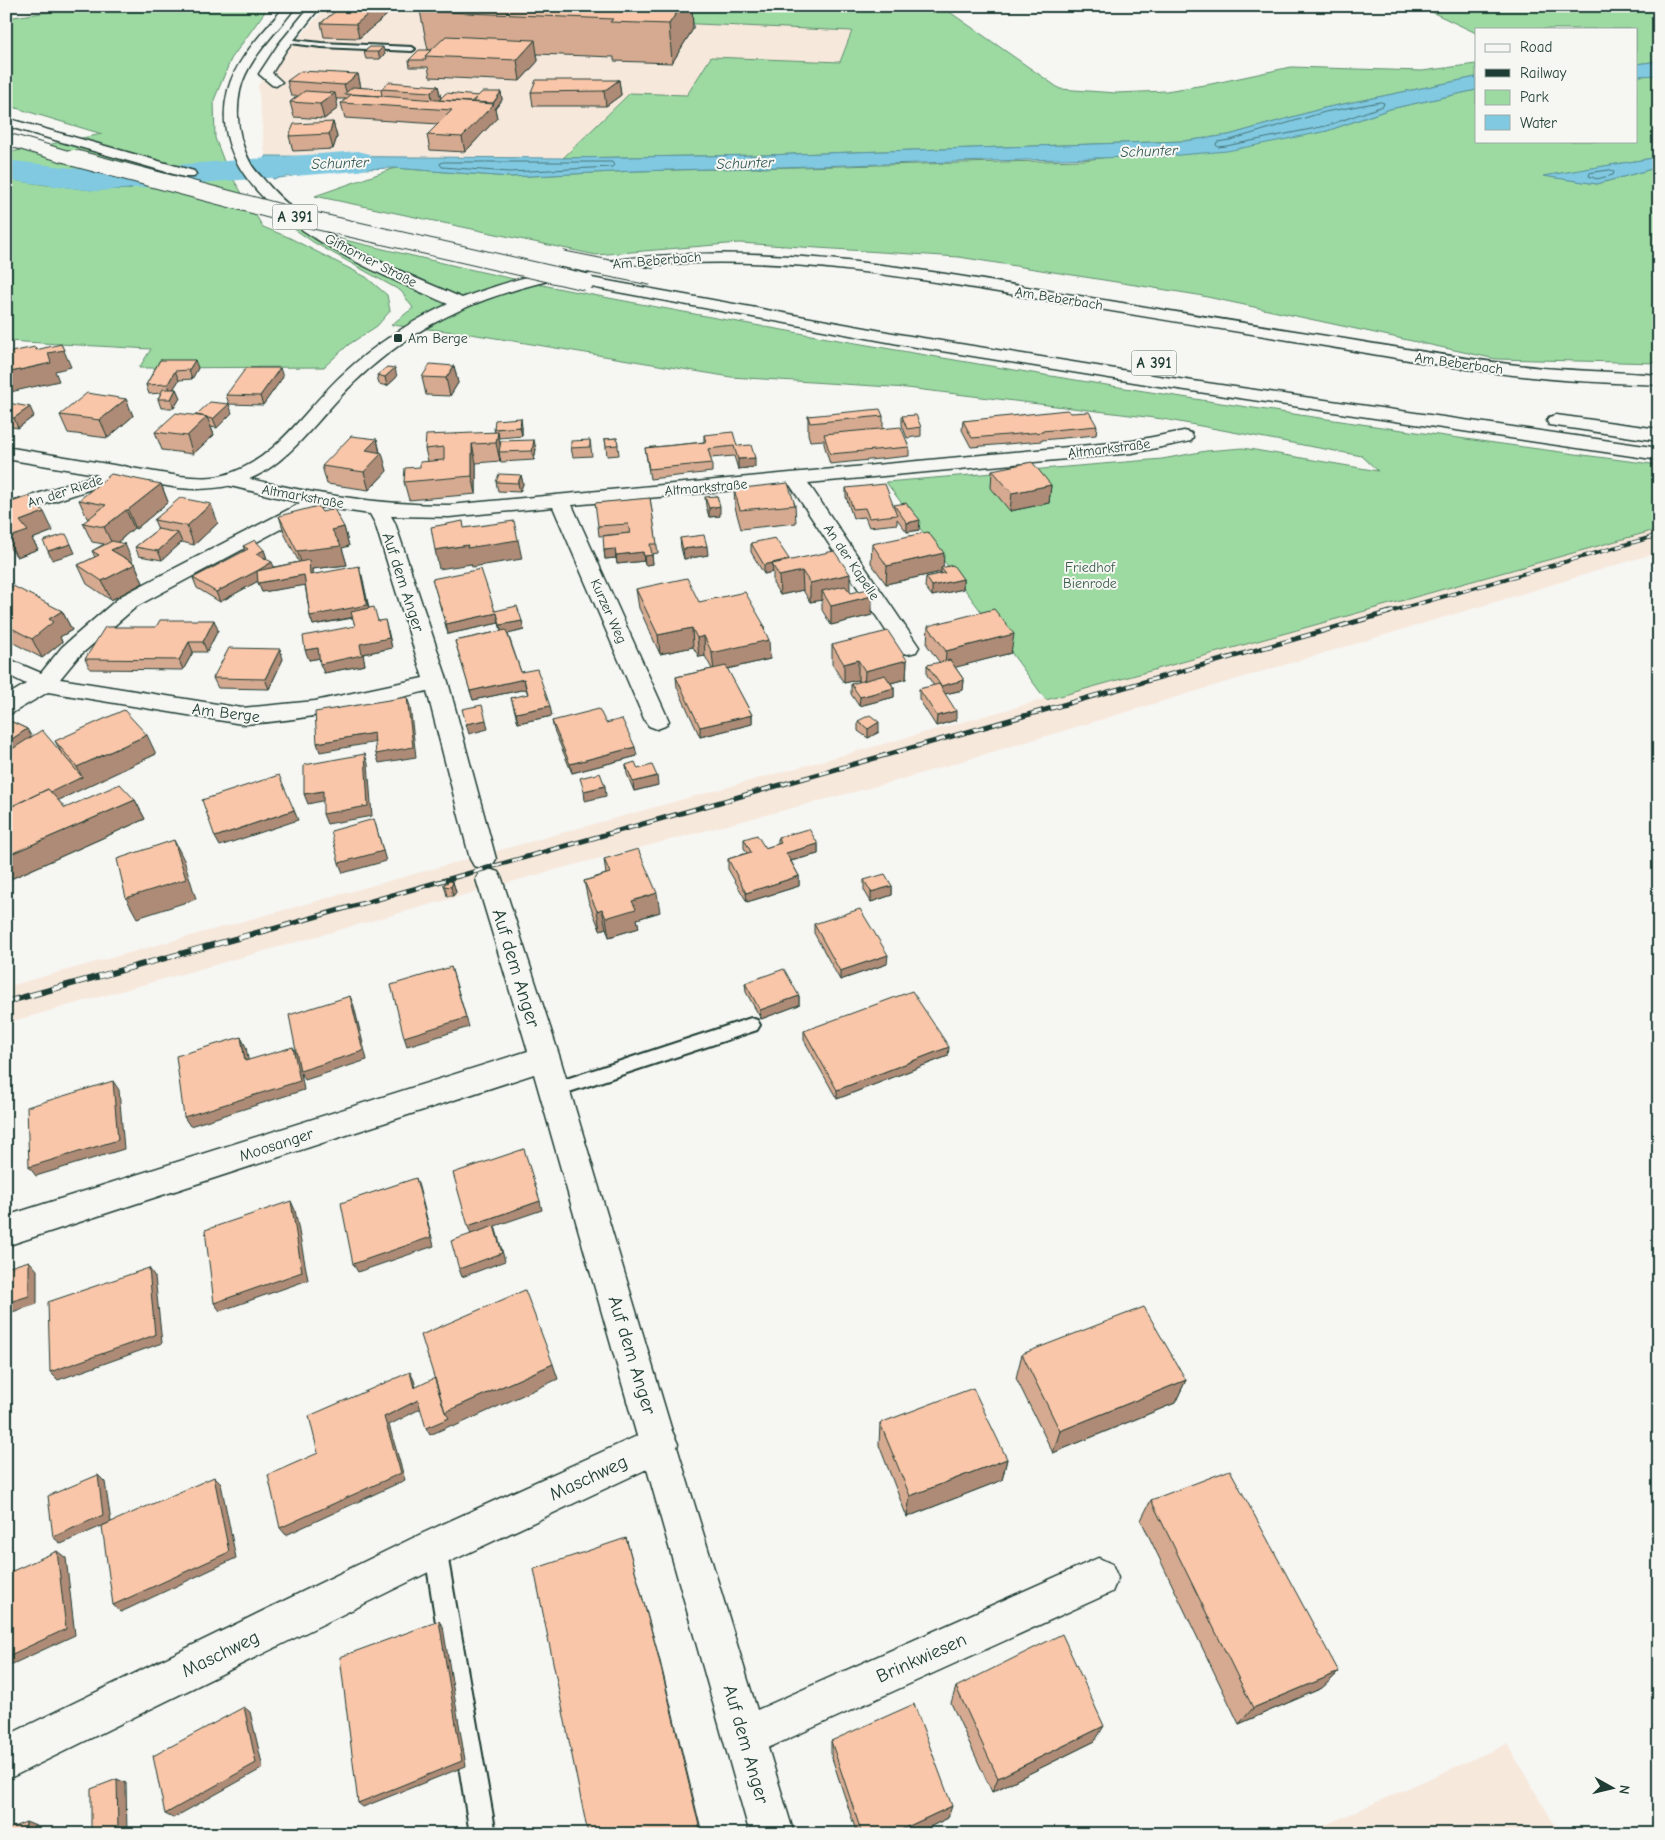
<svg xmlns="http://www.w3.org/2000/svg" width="1665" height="1840" font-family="'Comic Neue',sans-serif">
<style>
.built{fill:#f7e8dc}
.green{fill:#9cdaa2;stroke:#5e8c6b}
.water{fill:#80c9e1;stroke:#59919c}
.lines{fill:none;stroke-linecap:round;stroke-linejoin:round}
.shore{stroke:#467579;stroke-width:1}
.river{fill:#80c9e1;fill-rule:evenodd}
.service-casing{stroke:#1f3d34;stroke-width:4}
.minor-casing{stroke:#1f3d34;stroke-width:3}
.secondary-casing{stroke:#1f3d34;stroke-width:3}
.motorway-casing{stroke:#1f3d34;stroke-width:3}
.service{fill:#f6f6f2;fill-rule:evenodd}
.minor{fill:#f6f6f2;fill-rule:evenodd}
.secondary{fill:#f6f6f2;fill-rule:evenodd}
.motorway{fill:#f6f6f2;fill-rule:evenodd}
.rail-far2-casing{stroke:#1f3d34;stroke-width:4}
.rail-far1-casing{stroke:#1f3d34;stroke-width:5}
.rail-casing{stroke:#1f3d34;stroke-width:6}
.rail-far2{stroke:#f6f6f2;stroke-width:2.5;stroke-dasharray:8;stroke-linecap:butt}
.rail-far1{stroke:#f6f6f2;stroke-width:3;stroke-dasharray:10;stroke-linecap:butt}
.rail{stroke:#f6f6f2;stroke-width:4.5;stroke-dasharray:12;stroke-linecap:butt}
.motorway-bridge-far1-casing{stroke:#1f3d34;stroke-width:14;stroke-linecap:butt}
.motorway-bridge-casing{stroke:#1f3d34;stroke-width:18;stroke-linecap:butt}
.motorway-bridge-far1{stroke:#f6f6f2;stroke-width:12}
.motorway-bridge{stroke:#f6f6f2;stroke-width:16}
.wall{fill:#d6aa91;stroke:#1f3d34}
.shaded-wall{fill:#ae8b76;stroke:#1f3d34}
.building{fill:#f9c6a9;stroke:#1f3d34}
.poi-dot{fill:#1f3d34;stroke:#f6f6f2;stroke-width:2}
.labels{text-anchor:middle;stroke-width:4;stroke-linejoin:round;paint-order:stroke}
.far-street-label{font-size:14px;fill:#1f3d34;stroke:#f6f6f2}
.far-poi-label{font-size:14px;fill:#1f3d34;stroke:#f6f6f2;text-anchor:start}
.far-park-label{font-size:14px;fill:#385c4a;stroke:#f6f6f2}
.far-water-label{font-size:15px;font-style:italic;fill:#325957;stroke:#f6f6f2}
.shield{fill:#f6f6f2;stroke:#60746d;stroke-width:1}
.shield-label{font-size:15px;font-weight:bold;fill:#1f3d34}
.street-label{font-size:16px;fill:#1f3d34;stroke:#f6f6f2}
.near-street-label{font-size:19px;fill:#1f3d34;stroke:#f6f6f2}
</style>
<rect width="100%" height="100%" fill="#f6f6f2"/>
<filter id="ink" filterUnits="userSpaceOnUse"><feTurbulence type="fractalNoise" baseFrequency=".02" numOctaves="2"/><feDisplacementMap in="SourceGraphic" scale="10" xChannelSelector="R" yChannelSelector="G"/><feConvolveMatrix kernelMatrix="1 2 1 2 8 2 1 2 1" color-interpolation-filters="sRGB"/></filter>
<g filter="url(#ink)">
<!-- built -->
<path class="built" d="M327,6h313l-9,15 221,9 -12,32 -129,-5 -24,38 -57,-2 -67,65 -298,-2 -7,-71z
M1659,529v23l-144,44 -623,186 -349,91 -537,150v-36z
M1507,1744l53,90h-255z"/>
<!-- green -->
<path class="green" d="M91,6h178l-38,53 -17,41 1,38 12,31 36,58 25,10 78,40 21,18 3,16 -13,15 -29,19 -24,22 -185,1 12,-19 -145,-8v-162l41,6 83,4 -38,-11 -86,-13v-12l96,-19 -96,-29v-87z
M640,6h301l119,83 56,4 50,-2 45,-7 80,-17 131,4 54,-7v13l-152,31 -95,27 -45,6 -419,14 -202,3 67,-65 57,2 24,-38 129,5 12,-31 -221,-10z
M1419,6h240v55l-23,3v-35h-160v4z
M1659,75v82l-114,19 52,8 62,-17v196l-163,-4 -298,-64 -239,-38 -220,-14 -143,12 -281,-59 80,-28 114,9 126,-6 448,-11 216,-24 28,-5 63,-22 86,-19v51h160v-65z
M293,228c93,21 186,45 279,63 360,69 723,127 1087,174v64l-613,171 -160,-218 276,-23 44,-8 37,-3 135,23 -16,-15 -199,-37 -256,-31 -176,-11 -266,-44 -74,-8 22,-17 -12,-17 -88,-49z"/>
<!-- water -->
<path class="water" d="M1659,61v14l-23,1v-12z
M1476,77v13l-86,19 -63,22 -100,20 -59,5 -533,15 -126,6 -114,-9 -66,2 -56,9 -8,-23 298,2 202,-3 419,-14 45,-6 95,-27z
M1659,157v10l-62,17 -54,-8z
M6,165l63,8 63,16 -41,1 -85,-11z"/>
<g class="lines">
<!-- shore -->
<path class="shore" d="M1381,102l3,1 -1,3 -57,20 -100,20 -8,1 -2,-2 1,-3 13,-2 95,-28z
M275,161h45l2,3 -2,2 -42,7 -5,-9z
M443,162h169l2,3 -2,2 -103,5 -67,-5 -2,-3z
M1611,170l3,2 -1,3 -16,4 -8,-3 1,-3z"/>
<!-- river -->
<path class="river" d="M358,151l12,3 4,7 -4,7 -12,3 -262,20 -90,-11v-20l90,11z"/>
<!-- service casing -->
<g class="service-casing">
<path id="service" d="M285,39l36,4 91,4 3,2 -3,2 -91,-4 -38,-5 -1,-1z
M751,1018l6,2 3,5 -3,5 -203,67 -6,-2 -3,-5 3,-5z
M435,1537l8,3 3,8 50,286h-26l-46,-286 3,-8z"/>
</g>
<!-- minor casing -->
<g class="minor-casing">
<path id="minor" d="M310,6h11l-35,44 -14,23 10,9 -6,4 -4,-1 -13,-11 19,-29z
M1184,431l7,2 2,4 -2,4 -59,12 -324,30 111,164 -3,5 -8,2 -8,-2 -110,-167 -218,20 97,216 -4,5 -8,3 -8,-3 -4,-5 -92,-214 -104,10 -58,-1 4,7 53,159 48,177 -4,7 -9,2 -9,-2 -4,-7 -43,-168c-62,15 -122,30 -185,33l-194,-32 -34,20 -8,3v-19l20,-12 -20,-10v-16l35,15 21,-26 59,-51 180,-93 -79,-19 -3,-4 3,-4 7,-2c73,18 144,31 220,31l683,-64zM322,507l48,7 5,9 48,155 -108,23 -73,7 -182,-29 18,-22 59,-51z
M124,466l7,2 3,4 -3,4 -125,41v-13z
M489,869l9,3 4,7 58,179 112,373 6,13 -1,3 80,263 341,-152 14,6 6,14 -6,14 -344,156 26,86h-44l-103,-365 -198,93 -443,218v-44l415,-202 216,-98 -103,-362 -528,172v-30l522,-165 -52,-172 4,-7z"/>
</g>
<!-- secondary casing -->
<g class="secondary-casing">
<path id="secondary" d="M285,6h11c-18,26 -49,52 -56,85 -5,25 -1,51 11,73 3,6 10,12 14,17 48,57 131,88 197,117 214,-83 437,-31 654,4 76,13 152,25 229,37 66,11 132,22 198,29 39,3 77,4 116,7v10c-39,-2 -79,-3 -118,-7 -72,-7 -144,-20 -216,-32 -86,-14 -171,-28 -256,-42 -164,-27 -331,-61 -497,-28 -58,11 -118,31 -167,65 -23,16 -46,35 -65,56 -50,55 -77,99 -161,91l-173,-29v-12l173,29c15,1 31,3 45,-1 53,-14 82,-68 120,-102 31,-29 66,-51 104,-69 -79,-35 -249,-101 -220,-214 8,-32 37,-59 57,-84z"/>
</g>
<!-- motorway casing -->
<g class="motorway-casing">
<path id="motorway" d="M6,118l188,53 2,3 -2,3h-10l-178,-51z
M586,277l318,58 261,42 494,71v12l-494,-73 -261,-42 -324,-60 -2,-3 2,-3z
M1556,415l103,14v12l-110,-16 -2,-4 2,-4z"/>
</g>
<!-- service -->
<use href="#service" class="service"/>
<!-- minor -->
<use href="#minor" class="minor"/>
<!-- secondary -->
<use href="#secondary" class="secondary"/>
<!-- motorway -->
<use href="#motorway" class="motorway"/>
<!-- rail-far2 casing -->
<g class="rail-far2-casing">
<path id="rail-far2" d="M1386,613l273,-78"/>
</g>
<!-- rail-far1 casing -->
<g class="rail-far1-casing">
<path id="rail-far1" d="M262,932l1128,-320"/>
</g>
<!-- rail casing -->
<g class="rail-casing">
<path id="rail" d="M6,1002l261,-72"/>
</g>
<!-- rail-far2 -->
<use href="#rail-far2" class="rail-far2"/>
<!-- rail-far1 -->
<use href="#rail-far1" class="rail-far1"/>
<!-- rail -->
<use href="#rail" class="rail"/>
<!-- motorway-bridge-far1 casing -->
<g class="motorway-bridge-far1-casing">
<path id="motorway-bridge-far1" d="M6,139l72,21"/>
</g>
<!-- motorway-bridge casing -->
<g class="motorway-bridge-casing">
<path id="motorway-bridge" d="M74,158l220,58 292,66
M562,259l90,18"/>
</g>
<!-- motorway-bridge-far1 -->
<use href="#motorway-bridge-far1" class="motorway-bridge-far1"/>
<!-- motorway-bridge -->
<use href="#motorway-bridge" class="motorway-bridge"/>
</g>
<!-- wall -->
<path class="wall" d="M342,6h350l1,23 -21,34 -58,-2v-4l-77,-3 1,7 -18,20 -90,-4 -2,-10h-18l-1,-7 23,-10h-4l-8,-39 3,-2 -38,-1 2,7 -28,23 -35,-1 -3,-14z
M370,47l15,7 -5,5h-14l-2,-7z
M358,74l3,14 20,1 57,-3 3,12 37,-2 23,-4 1,8 -7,9 2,9 -32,34 -35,-2 -3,-15 11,-11 -93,-6 -4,-15 5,-4h-10l2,9 -14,11 -30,-2 -4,-15 8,-6h-7l-4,-15z
M619,80l2,15 -15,11h-73l-2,-14z
M333,122l4,15 -4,12 -40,2 -4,-15z
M160,360l38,8 -6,11 -13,1 -6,9h3l4,9 -6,10h-13l-3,-9 3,-6 -12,1 -3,-9z
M454,366l4,17 -8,13 -24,-1 -4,-18z
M377,375l20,2 -10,9 -8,-2z
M283,377l-20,28 -34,-1 -3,-9z
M126,399l7,17 -25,22 -40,-5 -8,-18z
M6,405l28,11 -16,12 -12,-2z
M232,413l-15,15 -6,-1 3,8 -21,19 -31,-4 -7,-18 41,-17z
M1071,413l26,13 -1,9 -54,5v1l-71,6 -9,-17 1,-9z
M808,416h75v13l26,18v9l-79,8 -6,-20v-4l-14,1 -2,-7z
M902,416l19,11v9l-14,2 -5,-13z
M522,427v9l-23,2 1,7 36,4 -2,11 -33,2 -1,-4v3l-24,2v31l-67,6 -5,-18 16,-15 8,-6 -3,-12 70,-17 -1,-3z
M704,435l33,11 18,21 -17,2 -4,-13 -24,2 2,5v9l-62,7 -5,-31 59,-6z
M617,438l2,17 -12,1 -2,-17z
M377,439l3,13 7,19 -18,19 -42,-6 -5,-18z
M590,440l2,16 -19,1 -2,-9z
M992,470l59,15 -2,18 -39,8 -19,-23z
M521,475l2,9 -3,8 -22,-1 -2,-9z
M161,484l7,18 -32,27 -2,-1 -16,14 15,21 2,1 8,19 -32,17 -24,-16 -9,-19 17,-8 -3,-6 12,-7 -12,-2 -9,-19 6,-4 -2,-1 -8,-18z
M846,488l48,18v-1l25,25 -12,2 -10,-13v5l-28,3 -4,-10 -12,1 -7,-21z
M734,489l61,16 1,18 -55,6 -6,-22z
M705,497l15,19 -11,1 -3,-11z
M650,498l8,55 -6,1 1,10 -8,1 -1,-4 -27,3 -1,-6 -11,1 -1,-9 26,-17 -31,3 -1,-10z
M6,504l47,27 -21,8 6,10 -21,8 -8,-10 -3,1z
M322,512l22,15 5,19 -7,2 5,17 -35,4v5l50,1 7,33 9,13 10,9 4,18 -29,6 2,11 -41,8 -4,-15 -11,2 46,-34 -2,-8 -40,7 -3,-9 -5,-31 -43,7 -4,-11 -38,21 -23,-14 -4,-10 52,-27 -2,-5 21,4 3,9 7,8 25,-5 -14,-27 -6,-19z
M154,520l64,3 -24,22 -12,-3 -20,18 -23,-4 -4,-9 23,-18z
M680,538l28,17 -24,4 -3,-11z
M751,543l38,17 61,33 22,22 -41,10 -9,-15v-10l-12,2 -7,-12 -23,5 -7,-12v-11l-9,2 -13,-22z
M872,544l71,24 20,11v10l-31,7 -7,-9 1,-10 15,-3v-2l-55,12 -15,-21z
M6,586l56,25 10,19 -12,7 2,5 -20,16 -36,-19z
M435,588l87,33 2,9 -16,4 13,38 31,44 -34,7 -7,-25 17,-3 -2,-6 -53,11 -18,-59 46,-10 -2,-8 -51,11z
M636,589l63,13 65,23v6l6,28 -43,10 25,46v9l-52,13 -23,-50 -1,-10 36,-8 -7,-13 -6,1 -6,-10 -33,7 -21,-46z
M928,626l83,27 -56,14 9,13 -1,10 -18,4 11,26 -20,6 -17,-27v-10l15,-3 -7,-11v-10l13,-2 -13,-18z
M218,630l-11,22h-14l-10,18 -93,-1 -5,-10z
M832,645l75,15 -1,19 -15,4 3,5v9l-35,9 -8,-12v-10l8,-2 -1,-2 -14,3 -12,-19z
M283,659l-14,30 -51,-1 -5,-10z
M6,719l21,10 4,8 31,17 -7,-13 101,13 -98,46 7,8 70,-8 10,19 -139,62v-47l3,-2 -3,-3z
M552,721l54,2 31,33 -65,17 -18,-43z
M858,721l21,11 -11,6 -10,-7z
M626,765l12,4 20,16 -24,6 -7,-17z
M778,837l40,7v10l-27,7 8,15v10l-52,16 -19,-33v-10l19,-6 -3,-5v-9l21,9 13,-4z
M604,859l56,53 -23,7 2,9 -30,9 -3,-9 -6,2 -12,-30 -4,-19 22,-7z
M864,880l28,6v9l-21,7 -7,-12z
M453,882l3,10 -3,4h-6l-3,-12z
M814,924l73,40 -47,16 -26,-47z
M745,983l54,13v9l-38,14 -15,-27z
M804,1031l144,25 -111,43 -33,-59z
M1022,1354l164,26 -11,23 -122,50 -37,-75z
M880,1423l127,36 -5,21 -95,37 -28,-72z
M1151,1500l188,172 -17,16 -83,36 -98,-204z
M956,1687l139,54 -103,51 -41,-89z
M831,1741l117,77 -33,16h-58l-26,-79z"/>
<!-- shaded-wall -->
<path class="shaded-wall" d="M378,6h7l2,9 -28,23 -3,-14z
M681,6h11l1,23 -21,34 -3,-39z
M535,40l3,21 -18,20 -3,-21z
M383,47l2,7 -5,5 -2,-7z
M358,74l3,14 -14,6 -3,-9z
M619,80l2,15 -15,11 -2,-15z
M438,86l3,14 -8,7 -2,-15z
M501,92l1,8 -7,9 2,9 -32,34 -3,-15 31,-33z
M335,93l3,15 -14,11 -4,-15z
M333,122l4,15 -4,12 -4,-15z
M61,344l10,23 -16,4 4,10 -53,12v-20l37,-8 5,-12z
M195,360l3,8 -6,11 -3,-9z
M454,366l4,17 -8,13 -4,-18z
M280,368l3,9 -20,28 -3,-9z
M395,368l2,9 -10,9 -2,-9z
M175,371l4,9 -8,13 -3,-9z
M176,389l4,9 -6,10 -3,-9z
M126,399l7,17 -25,22 -8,-18z
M229,404l3,9 -15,15 -4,-9z
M30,407l4,9 -16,12 -4,-10z
M207,417l7,18 -21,19 -6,-18z
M521,418l1,9v9l-2,-9z
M498,432l3,18 -2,2 1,6v3l-4,-18z
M377,439l3,15 2,-1 5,18 -18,19 -5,-18 2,-22z
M534,440l2,9 -2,11 -2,-9z
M472,444l4,19v31l-4,-18z
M755,458v9l-17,2v-10z
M521,475l2,9 -3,8 -2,-9z
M161,484l7,18 -32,27 -8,-19z
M1051,485l-2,18 -39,8 2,-18z
M211,504l7,19 -24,22 -7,-19z
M720,506v10l-11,1v-9z
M126,510l8,18 -21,18 -9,-19z
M44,512l9,19 -21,8 6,10 -21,8 -10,-19 13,-17z
M920,520l-1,10 -12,2v-9z
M344,527l5,19 -7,2 5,17 -35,4 1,15 -9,-14 -7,-19 35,-21z
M178,533l4,9 -20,18 -4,-9z
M518,540l4,19 -50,8 -1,-3 -32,5 -4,-19 33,-5z
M71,544l4,9 -23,7 -4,-9z
M125,544l8,19 -22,-13z
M707,546l1,9 -24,4 -1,-10z
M615,549l1,9 -11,1 -1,-9z
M264,550l3,9 -11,-5z
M643,552l1,9 -27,3 -1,-9z
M944,553l-1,17 -2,-2v4l-55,12 1,-18z
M652,555l1,9 -8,1 -1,-9z
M789,559v10l-17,-5 1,8 -9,2v-9z
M272,562l4,10 -19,-1z
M135,564l8,19 -32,17 -9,-19z
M359,566l11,48 -57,11 -3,-9z
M257,571l3,9 -40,22 -4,-10z
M802,571l1,19 -23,5 -1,-19z
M850,574v19l-28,-2v9l-12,2v-19z
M304,575l3,10 -45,7 -4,-9z
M963,579v10l-31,7v-10z
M872,596v19l-41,10v-19z
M62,611l10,19 -12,7 2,5 -20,16 -10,-19 17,-20z
M497,613l2,10 -51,11 -2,-10z
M214,620l4,10 -11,22 -4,-10z
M385,620l7,28 -29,6 2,11 -41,8 -4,-9 40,-20z
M522,621l2,9 -22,5 -2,-10z
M762,625h2l1,16 4,-1 1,19 -56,13 -2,-19z
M692,628l1,19 -33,7 -2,-19z
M1014,634l-3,19 -66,17 1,-19z
M704,636l1,20 -6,1 -2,-19z
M189,642l4,10 -10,18 -4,-10z
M318,648l3,10 -12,2 -4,-10z
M280,649l3,10 -14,30 -4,-10z
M858,660v20l-14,3v-19z
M907,660l-1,19 -42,11 1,-19z
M524,679l2,10 -53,11 -3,-9z
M964,680l-1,10 -23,5 1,-9z
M894,688v9l-35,9 1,-9z
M407,697l3,9 6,51 -37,6 -3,-9z
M550,706l2,10 -34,7 -2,-10z
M956,711v9l-20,6 1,-10z
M752,715v9l-52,13v-10z
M486,720l2,9 -19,5 -3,-10z
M879,722v10l-11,6v-9z
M27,729l6,10 -27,18v-14z
M374,733l3,9 -57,10 -3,-9z
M147,735l9,19 -101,48 -6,-10 33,-15 -5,-10z
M635,747l2,9 -65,17 -2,-9z
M365,754l3,10 4,52 -45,8 -4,-10z
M657,776l1,9 -24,6 -1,-9z
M605,786l1,10 -21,5 -1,-10z
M323,791l3,9 -18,4 -4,-10z
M135,800l10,19 -139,62v-25z
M294,810l4,10 -78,26 -5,-9z
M374,819l12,42 -43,12 -4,-10z
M174,840l10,20 12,39 -59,19 -11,-20z
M818,844v10l-32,8v-9z
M799,876v10l-52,16 -1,-9z
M453,882l3,10 -3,4 -2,-9z
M892,886v9l-21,7v-10z
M657,893l3,19 -23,7 2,9 -30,9 -3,-19 26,-17z
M602,909l4,19 -6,2 -3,-19z
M888,955l-1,9 -47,16v-9z
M451,967l18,60 -62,19 -3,-9z
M350,996l4,10 13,54 -62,20 -4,-7 3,17 -114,36 -6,-9 109,-70 5,9z
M799,996v9l-38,14 -1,-9z
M241,1037l5,10 4,23 -5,-9z
M949,1047l-1,9 -111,43v-9z
M113,1081l6,9 5,59 -88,27 -7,-9z
M416,1178l3,9 15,59 -76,26 -5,-8z
M291,1201l4,9 13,70 -88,31 -6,-8z
M540,1201l2,9 -47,16 10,35 -43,16 -3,-8 12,-34 -3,-9z
M29,1261l8,9v34l-31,10v-11z
M149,1268l6,9 7,66 -104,37 -8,-8z
M553,1364l5,15 -105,48 -1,-2 -22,10 -4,-7 19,-16z
M410,1372l4,8 4,16 -4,-8z
M1186,1380l-11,23 -122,50 7,-22z
M418,1400l4,8 -33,17 16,55 -119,55 -6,-7 104,-111z
M1007,1459l-5,21 -95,37 3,-21z
M98,1475l7,7 6,40 -50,22 -8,-7z
M214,1477l7,7 15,74 -115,54 -8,-7z
M626,1538l33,119 43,177h-1z
M57,1551l9,7 9,77 -69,32v-10z
M439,1621l4,6 23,139 -103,41 -5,-4z
M1339,1672l-17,16 -83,36 14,-16z
M244,1707l6,5 13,56 -90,50 -8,-4z
M1104,1726l-9,15 -103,51 6,-14z
M117,1779l9,4 1,51h-18z
M952,1806l-4,12 -33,16h-23z
M26,1822l10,4 -1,8h-10z"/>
<!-- building -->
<path class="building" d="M342,6h36l-22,18 -35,-1z
M426,6h255l-12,18 -59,-2 3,-3 -193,-8z
M446,36l89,4 -18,20 -92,-4z
M370,47h13l-5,5h-14z
M419,50h12l-6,6 1,4h-17z
M301,71l57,3 -14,11 -57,-4z
M536,80h83l-15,11 -73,1z
M389,82l49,4 -7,6 -50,-3z
M353,87l28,2 1,7 -38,-2z
M305,91l30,2 -15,11 -30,-2z
M482,92h19l-8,11 -20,-1 3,-4 -5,4 -32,-2 7,-7 32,3z
M352,94l142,10 -32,33 -35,-2 25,-25 -111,-7z
M333,122l-4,12 -40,2 5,-12z
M61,344l3,6 -16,3 3,10 -45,10v-20l29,-6 1,3z
M160,360h35l-6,10 -14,1 -7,13 -22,1z
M430,364l24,2 -8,12 -24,-1z
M387,367l8,1 -10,9 -8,-2z
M246,368h34l-20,28 -34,-1z
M163,389h13l-5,10h-13z
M87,393l39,6 -26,21 -40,-5z
M210,402l19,2 -16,15 -5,-1 -1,-1 -11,-2z
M8,403l22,4 -16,11 -8,-1v-12z
M880,409l3,7 -73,7 -2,-7z
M1067,410l4,3 18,-1 8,14 -55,5 1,1 -71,6 -9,-17z
M176,413l31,4 -20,19 -32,-4z
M916,415l5,12 -14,2 -5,-13z
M521,418l-1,9 -26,2 1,-9z
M901,427l8,20 -79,7 -6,-20z
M498,432l-2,11 -24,1v32l-68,6 1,-14 15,-1v-5l24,-2v-13l-19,2 1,-14z
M733,432l4,14 14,-1 4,13 -17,1 -4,-13 -26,3 4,14 -63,6 -4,-21 61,-6 -2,-7z
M351,436l26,3 -11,11 16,3 -18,19 -42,-6z
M617,438l1,7 -12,1 -1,-7z
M534,440l-2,11 -33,1 2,-11z
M590,440v7l-19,1v-7z
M1032,462l19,23 -39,8 -20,-23z
M111,474l50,10 -33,26h-2l-22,17 -21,-4 23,-18 -27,-5z
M499,474l22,1 -3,8 -22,-1z
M788,483l7,22 -55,5 -6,-21z
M885,484l12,31 -28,3 -4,-10 -12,1 -7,-21z
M29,496l15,16 -24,9 8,10 -21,7 -1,-1v-33z
M717,496l3,10 -11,2 -4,-11z
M180,498l31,6 -24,22 -33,-6z
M650,498l7,46h-7l2,11 -8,1 -1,-4 -27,3 -1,-6 -11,1 -1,-14 27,-3 -2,-9 -30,2 -3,-23z
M906,503l14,17 -13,3 -13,-18z
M318,506l4,6 12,-3 10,18 -12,3 9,16 -44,5 -18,-35z
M463,521l1,7 50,-7 4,19 -51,8 1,-3 -33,5 -4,-23z
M158,529l20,4 -20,18 -23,-4z
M928,532l16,21 -57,13 -15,-22z
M66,534l5,10 -23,7 -5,-10z
M704,535l3,11 -24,3 -3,-11z
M775,538l14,21 -25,6 -13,-22z
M255,540l9,10 -8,4 16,8 -15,9 52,-11 1,15 49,-9 8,39 -57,11 -6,-41 -46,8 -1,-12 -41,21 -23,-14 55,-29 -5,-3z
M112,541l13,3 -14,6 24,14 -33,17 -24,-16 21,-10 -7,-4z
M834,551l16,23 -40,9 -8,-12 -23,5 -7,-12z
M953,565l10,14 -31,7 -6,-9 19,-4 -4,-5z
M481,569l14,42 22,-5 5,15 -22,4 -3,-12 -51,11 -14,-45z
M687,578l12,24 46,-10 19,33h-2l7,15 -57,13 -8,-17 -7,2 -5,-10 -34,7 -22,-46z
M13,586l49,25 -13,8 4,3 -21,17 -26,-14v-35z
M845,586l6,7 17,-4 4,7 -41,10 -9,-15z
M374,607l4,14 7,-1 4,18 -29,6 2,11 -42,9 -2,-16 -13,2 -2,-14 52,-10 -4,-14z
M994,609l20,25 -68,17 -18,-25z
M160,620h54l-11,22h-14l-10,18 -94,-1 20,-32h51z
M506,630l15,42 16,-3 13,37 -34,7 -5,-15 17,-4 -4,-15 -54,12 -15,-50z
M888,631l19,29 -42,11 -7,-11 -14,4 -12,-19z
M229,648l51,1 -15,30 -52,-1z
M950,660l14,20 -23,6 -14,-21z
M726,666l26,49 -52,12 -24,-50z
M885,675l9,13 -34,9 -9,-13z
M939,684l17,27 -19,5 -18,-27z
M407,697l6,50 -37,7 -2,-21 -57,10 -2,-31z
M482,705l4,15 -20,4 -4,-15z
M599,709l7,14 16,-4 13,28 -65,17 -18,-43z
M124,710l23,25 -70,32 -22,-26z
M870,715l9,7 -11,7 -10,-8z
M6,719l21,10 -21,14z
M42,730l40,47 -31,15 -3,-3 -42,20v-56z
M365,754l3,52 -45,8v-23l-19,3v-29z
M635,762l3,7 14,-4 5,11 -24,6 -7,-17z
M600,773l5,13 -21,5 -4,-13z
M279,775l15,35 -79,27 -13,-37z
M120,784l15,16 -129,56v-22l5,-2 -5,-7v-16l42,-20 17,19z
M374,819l9,32 -44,12 -8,-32z
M809,829l9,15 -32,9 13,23 -53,17 -18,-34 23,-7 -7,-13 13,-4 8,13 16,-5 -3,-6z
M174,840l12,39 -60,19 -9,-39z
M638,849l19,44 -25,8 4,8 -30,9 -4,-9 -5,2 -13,-30 26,-8 -6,-14z
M885,874l7,12 -21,6 -7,-12z
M450,881l3,1 -2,5 -7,-1v-2z
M860,909l28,46 -48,16 -26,-47z
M451,967l15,51 -62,19 -13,-52z
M784,969l15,27 -39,14 -15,-27z
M912,991l37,56 -112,43 -33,-59z
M350,996l13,55 -63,20 -11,-56z
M241,1037l4,24 48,-14 7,34 -116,36 -8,-61z
M113,1081l5,59 -89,27 -2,-60z
M524,1149l16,52 -72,25 -15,-53z
M416,1178l15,59 -78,27 -12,-61z
M291,1201l11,71 -88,31 -9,-73z
M494,1226l8,27 -43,16 -8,-28z
M29,1261v35l-23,7v-35z
M149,1268l6,67 -105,37 -2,-70z
M525,1290l28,74 -108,48 -24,-77z
M1144,1307l42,73 -126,51 -38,-77z
M410,1372l4,16 21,-10 10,34 4,6 -23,10 -8,-28 -34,17 17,56 -121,55 -12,-53 50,-22 -9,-37z
M973,1388l34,71 -97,37 -30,-73z
M1230,1470l109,202 -86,36 -102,-208z
M98,1475l5,40 -50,22 -5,-41z
M214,1477l15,75 -116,53 -11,-79z
M626,1538l31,113 44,183h-113l-54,-265z
M57,1551l9,78 -60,28v-83z
M439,1621l23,140 -104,42 -18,-146z
M1062,1634l42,92 -106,52 -42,-91z
M914,1704l38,102 -60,28h-30l-31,-93z
M244,1707l12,56 -91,51 -12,-58z
M117,1779l1,51 -9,4h-18v-45z
M26,1822l-1,12h-19v-4z"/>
</g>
<!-- markers -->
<rect class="poi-dot" x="393" y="333" width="10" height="10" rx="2.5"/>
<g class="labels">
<!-- far-street labels -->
<g class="far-street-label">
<text transform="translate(371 260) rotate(27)" y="5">Gifhorner Straße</text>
<text transform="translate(657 260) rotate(-5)" y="5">Am Beberbach</text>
<text transform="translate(1059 298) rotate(9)" y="5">Am Beberbach</text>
<text transform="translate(1459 363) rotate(8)" y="5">Am Beberbach</text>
<text transform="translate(1109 448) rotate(-7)" y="5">Altmarkstraße</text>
<text transform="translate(706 487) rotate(-5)" y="5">Altmarkstraße</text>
<text transform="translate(65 491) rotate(-18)" y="5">An der Riede</text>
<text transform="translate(303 496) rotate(10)" y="5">Altmarkstraße</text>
<text transform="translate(852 562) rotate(56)" y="5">An der Kapelle</text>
<text transform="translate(609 611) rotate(66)" y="5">Kurzer Weg</text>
</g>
<!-- far-poi labels -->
<g class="far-poi-label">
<text x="408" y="343">Am Berge</text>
</g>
<!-- far-park labels -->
<g class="far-park-label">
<text x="1090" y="572">Friedhof<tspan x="1090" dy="16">Bienrode</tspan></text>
</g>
<!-- far-water labels -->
<g class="far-water-label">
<text transform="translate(1149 151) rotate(-2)" y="5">Schunter</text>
<text transform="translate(340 163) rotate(-2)" y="5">Schunter</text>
<text transform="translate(745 163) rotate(-2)" y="5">Schunter</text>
</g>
<!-- shield labels -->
<g class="shield">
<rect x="272.5" y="204.5" width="45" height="25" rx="4"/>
<rect x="1131.5" y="350.5" width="45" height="25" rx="4"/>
</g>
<g class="shield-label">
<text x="295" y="222">A 391</text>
<text x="1154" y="368">A 391</text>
</g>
<!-- street labels -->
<g class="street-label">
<text transform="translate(404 582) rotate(72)" y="6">Auf dem Anger</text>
<text transform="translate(226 712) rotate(7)" y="6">Am Berge</text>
<text transform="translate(276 1144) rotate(-18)" y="6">Moosanger</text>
</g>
<!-- near-street labels -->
<g class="near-street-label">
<text transform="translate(517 968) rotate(73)" y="7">Auf dem Anger</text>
<text transform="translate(633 1355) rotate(73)" y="7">Auf dem Anger</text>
<text transform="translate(588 1477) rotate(-25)" y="7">Maschweg</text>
<text transform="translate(220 1653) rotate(-26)" y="7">Maschweg</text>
<text transform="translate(921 1657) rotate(-24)" y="7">Brinkwiesen</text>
<text transform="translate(747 1744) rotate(74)" y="7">Auf dem Anger</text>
</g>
</g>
<!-- margin -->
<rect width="1665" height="1840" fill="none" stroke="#f6f6f2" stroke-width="25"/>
<rect x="12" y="12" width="1640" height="1815" fill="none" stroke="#1f3d34" stroke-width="2" filter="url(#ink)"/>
<!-- legend -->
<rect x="1475" y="28" width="162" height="115" fill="#f6f6f2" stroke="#a0aca6"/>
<rect x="1485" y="44" width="25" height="8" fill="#f6f6f2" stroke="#a0aca6"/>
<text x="1520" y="52" font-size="15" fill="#1f3d34">Road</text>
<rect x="1485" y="69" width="25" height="8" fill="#1f3d34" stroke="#a0aca6"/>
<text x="1520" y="78" font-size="15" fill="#1f3d34">Railway</text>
<rect x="1485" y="90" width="25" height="15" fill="#9cdaa2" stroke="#a0aca6"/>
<text x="1520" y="102" font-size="15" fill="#1f3d34">Park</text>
<rect x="1485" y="115" width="25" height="15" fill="#80c9e1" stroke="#a0aca6"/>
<text x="1520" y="128" font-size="15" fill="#1f3d34">Water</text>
<!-- north arrow -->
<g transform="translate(1612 1788) rotate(98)" stroke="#f6f6f2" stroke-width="4" paint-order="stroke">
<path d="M0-4L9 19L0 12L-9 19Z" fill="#1f3d34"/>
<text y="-8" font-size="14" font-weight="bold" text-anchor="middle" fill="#1f3d34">N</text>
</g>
</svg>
